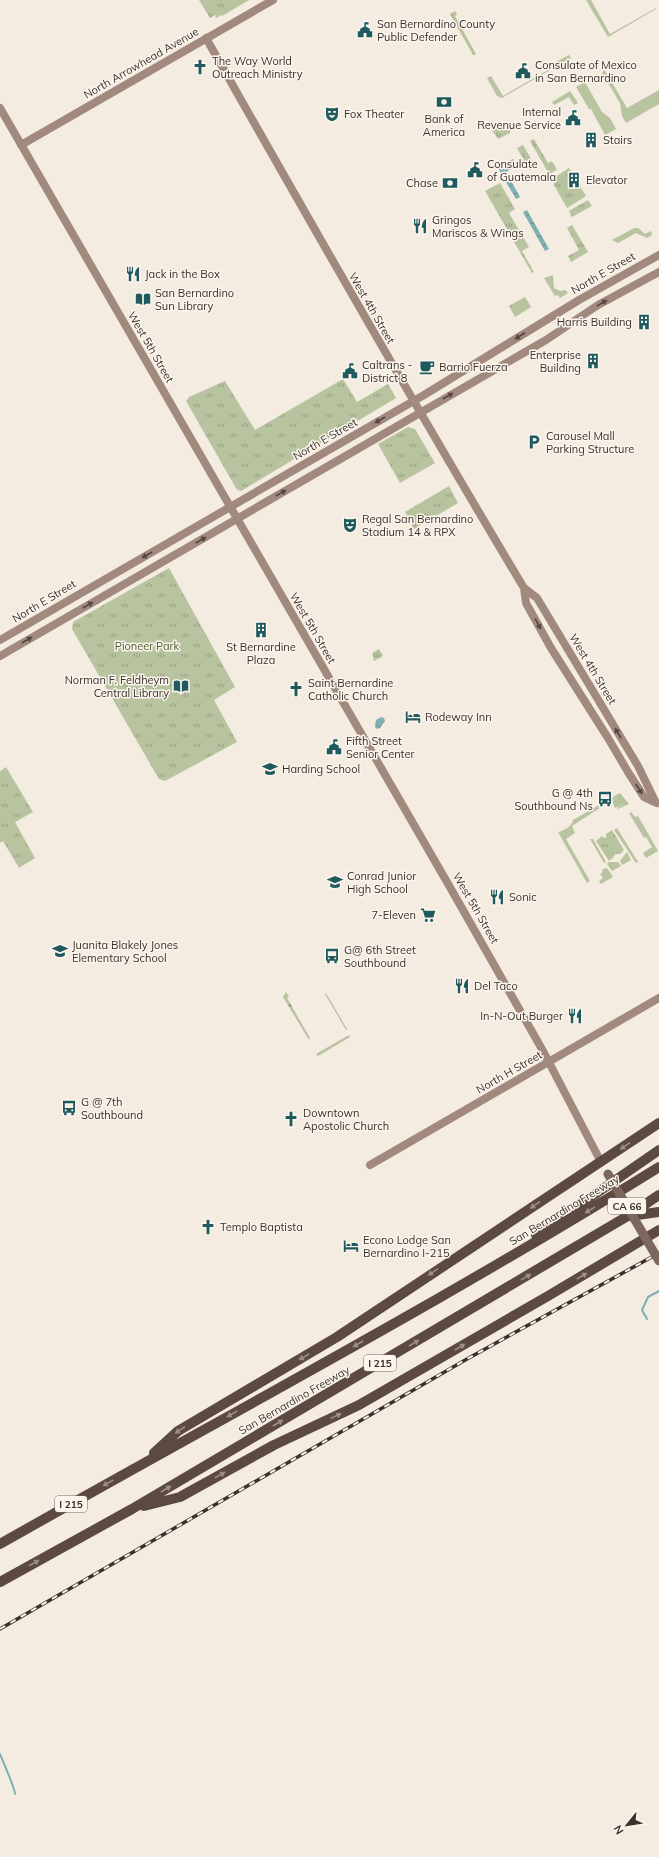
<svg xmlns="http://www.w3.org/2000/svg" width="659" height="1857" font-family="Mulish,sans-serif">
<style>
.grass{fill:url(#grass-tufts)}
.forest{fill:url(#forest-firs)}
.garden{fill:#b8c4a0}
.water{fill:url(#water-waves)}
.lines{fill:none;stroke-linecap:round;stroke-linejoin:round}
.stream{stroke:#7fb0b2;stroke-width:2}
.secondary{stroke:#a18a7d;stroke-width:8}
.highway{stroke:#5c4a42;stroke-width:10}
.rail-casing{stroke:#3b302b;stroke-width:3.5}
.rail{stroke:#fbf5ee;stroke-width:2;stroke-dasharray:6;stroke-linecap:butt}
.primary-bridge{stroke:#7d675c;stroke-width:9}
.oneway{fill:#544640}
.oneway2{fill:#9c8e87}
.labels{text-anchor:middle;stroke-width:3;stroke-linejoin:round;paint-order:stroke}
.shield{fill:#fbf5ee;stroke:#756b66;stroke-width:1}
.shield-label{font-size:10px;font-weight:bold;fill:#3b302b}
.poi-label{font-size:11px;fill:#3b302b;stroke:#fbf5ee;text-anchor:start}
.street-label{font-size:11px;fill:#3b302b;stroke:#fbf5ee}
.park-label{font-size:11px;fill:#4a5a2e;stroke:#fbf5ee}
</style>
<defs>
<pattern id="grass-tufts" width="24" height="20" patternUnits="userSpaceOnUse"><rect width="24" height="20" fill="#b8c4a0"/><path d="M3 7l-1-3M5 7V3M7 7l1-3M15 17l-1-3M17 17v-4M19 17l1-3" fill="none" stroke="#97a083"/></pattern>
<pattern id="forest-firs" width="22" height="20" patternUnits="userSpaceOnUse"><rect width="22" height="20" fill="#b8c4a0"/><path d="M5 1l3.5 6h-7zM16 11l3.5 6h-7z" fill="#97a083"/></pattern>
<pattern id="water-waves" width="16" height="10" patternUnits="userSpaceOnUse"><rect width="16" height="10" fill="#7fb0b2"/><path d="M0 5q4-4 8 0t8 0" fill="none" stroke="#699091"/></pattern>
</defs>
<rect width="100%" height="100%" fill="#f4ebe1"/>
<!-- grass -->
<path class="grass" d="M199,0h50l-27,16 -1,-1 -5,3 -1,-3 -5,3z
M455,11l2,3 -2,2 21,38 -3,1 -23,-41z
M506,122l4,7v4l-12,6 -6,-9z
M534,139l14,24 4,-2 5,9 -8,4 -19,-33z
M523,145l13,22 -6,3 -13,-22z
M569,168l5,8 -3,2 3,5 3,-2 9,15 -19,12 -13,-23 1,-8z
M500,183l15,26 -6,4 20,34 -7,4 12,21 -2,1 -47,-82z
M588,200l4,6 -20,11 -3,-6z
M572,225l16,27 -17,10 -3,-6 11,-6 -12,-22z
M525,297l6,10 -16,10 -6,-11z
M343,379l14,23 31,-18 8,14 -155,93 -4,-1 -51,-89 3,-4 36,-16 30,49z
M408,427l7,2 20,34 -35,20 -22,-39z
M449,486l9,17 -44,26 -9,-17z
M169,568l66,119 -21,13 23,42 -72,39 -6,-2 -87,-150 1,-7z
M379,649l4,7 -9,5 -2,-8z
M6,767l27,45 -18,10 20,36 -16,10 -16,-27 -3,2v-72z
M616,799l7,2 2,2 -10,5 -3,-7z
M612,830l12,20 -4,4h-5l-2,4 -4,3 -13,-20 6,-5 2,2h2v-4z"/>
<!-- forest -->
<path class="forest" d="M286,992l3,5 -2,1 23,40 -1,2 -26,-43z"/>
<!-- garden -->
<path class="garden" d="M586,0h5l19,34 46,-26v1l-48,28z
M569,55l2,3 -69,40 -5,-2 -10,-18 4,-2 12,20 52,-30 -1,-3z
M604,69l23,39 32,-18v14l-33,19 -4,-7 -2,-13 -18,-30z
M585,82l17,30 8,6 6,11 -11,6 -14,-26h-2l-13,-22z
M570,91l8,12 -4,2 -5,-8 -15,8 -2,-3z
M634,228h4l7,6 6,-3 1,4 -5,3 -11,-5 -18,10 -6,-3z
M553,275l1,13 6,3 5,-1 3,3 -8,5 -2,-3 -3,1 -11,-18z
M620,793l9,11 -11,5 -1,-1 7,-5 -1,-2h-4l-3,-2 -7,3 -37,24 3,7 -9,6 24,42 -3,2 -29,-51c6,-1 14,-6 15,-12z
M631,812l4,5 3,-1 20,35 -12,7 -3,-5 9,-6 -6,-10 -2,1 -15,-25z
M617,828l21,34 -2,1 -22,-33z
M590,839h3l13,23 -2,1z
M627,852l4,8 -9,5 -2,-4z
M609,862h9l3,4 -9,5 -5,-7z
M605,868h2l6,9 -12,7 -2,-3 4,-3 -3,-4 3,-2 -1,-2z
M326,993l21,36 -1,1 -21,-36z
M349,1035l1,2 -32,19 -2,-2z"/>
<!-- water -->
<path class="water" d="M513,159l4,6 -11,7 14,25 -4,2 -18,-31z
M527,210l22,39 -4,2 -22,-39z
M381,717l3,1 1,3 -5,7 -3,1 -2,-2 1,-7z"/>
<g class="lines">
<!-- stream -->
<path class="stream" d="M647,1319l-5,-9 6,-13 11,-6
M0,1754c3,8 15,34 15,40"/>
<!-- secondary -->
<path class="secondary" d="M206,38c104,184 209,368 318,550l13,10 101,168 17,35
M0,108l451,781 92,162 58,111
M21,145l252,-145
M524,588l2,15 25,45 57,90 20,34 16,25 13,6
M0,640l424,-245 155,-95 80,-45
M0,656l546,-316 52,-35 61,-33
M370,1165l289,-167"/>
<!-- highway -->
<path class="highway" d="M630,1216l29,-4
M536,1235l123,-85
M154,1453l24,-22 159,-94 322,-214
M144,1506l36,-9 94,-52 85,-40 189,-109 111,-66
M0,1544c220,-125 444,-243 659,-377
M0,1582l132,-73 494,-292 33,-22"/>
<!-- rail casing -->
<g class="rail-casing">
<path id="rail" d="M0,1629l467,-270 192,-106"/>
</g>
<!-- rail -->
<use href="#rail" class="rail"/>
<!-- primary-bridge -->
<path class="primary-bridge" d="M608,1174l51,87"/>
</g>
<!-- one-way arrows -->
<defs><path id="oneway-solid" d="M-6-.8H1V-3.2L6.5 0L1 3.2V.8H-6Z"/></defs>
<g class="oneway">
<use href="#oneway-solid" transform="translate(602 303) rotate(-31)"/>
<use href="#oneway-solid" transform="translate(520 336) rotate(147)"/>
<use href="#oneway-solid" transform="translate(448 396) rotate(-30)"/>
<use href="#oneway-solid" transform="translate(380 420) rotate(150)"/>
<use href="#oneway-solid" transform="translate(281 493) rotate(-30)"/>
<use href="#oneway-solid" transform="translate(201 540) rotate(-30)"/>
<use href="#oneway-solid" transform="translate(147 555) rotate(150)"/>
<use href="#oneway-solid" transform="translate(88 605) rotate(-30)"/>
<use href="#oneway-solid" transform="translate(538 624) rotate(61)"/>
<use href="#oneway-solid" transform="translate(27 640) rotate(-30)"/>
<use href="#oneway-solid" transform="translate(618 733) rotate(-121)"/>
<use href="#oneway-solid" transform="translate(639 789) rotate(57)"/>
</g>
<g class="oneway2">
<use href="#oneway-solid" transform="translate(625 1146) rotate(146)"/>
<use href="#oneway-solid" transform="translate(535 1205) rotate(146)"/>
<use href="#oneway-solid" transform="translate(590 1210) rotate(148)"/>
<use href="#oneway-solid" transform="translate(433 1272) rotate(146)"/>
<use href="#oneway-solid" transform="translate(582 1276) rotate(-30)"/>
<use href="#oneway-solid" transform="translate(526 1277) rotate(-31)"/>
<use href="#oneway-solid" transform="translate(414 1343) rotate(-31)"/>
<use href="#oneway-solid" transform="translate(358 1344) rotate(150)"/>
<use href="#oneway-solid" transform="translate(460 1347) rotate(-30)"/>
<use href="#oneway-solid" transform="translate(304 1357) rotate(149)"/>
<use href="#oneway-solid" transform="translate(232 1414) rotate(151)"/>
<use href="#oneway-solid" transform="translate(336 1416) rotate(-25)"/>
<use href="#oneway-solid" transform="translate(278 1423) rotate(-30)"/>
<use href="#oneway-solid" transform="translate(180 1430) rotate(146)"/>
<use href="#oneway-solid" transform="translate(220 1475) rotate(-29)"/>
<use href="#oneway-solid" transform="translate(108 1483) rotate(151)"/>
<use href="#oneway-solid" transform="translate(166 1489) rotate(-30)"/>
<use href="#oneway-solid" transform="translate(34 1563) rotate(-29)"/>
</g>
<!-- icons -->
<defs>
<g id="civic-bare" transform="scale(1.2)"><path d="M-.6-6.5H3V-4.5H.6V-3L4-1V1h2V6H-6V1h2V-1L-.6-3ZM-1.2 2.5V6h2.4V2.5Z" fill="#1f5a5e" stroke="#fbf5ee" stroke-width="2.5" paint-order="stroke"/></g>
<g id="church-bare" transform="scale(1.2)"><path d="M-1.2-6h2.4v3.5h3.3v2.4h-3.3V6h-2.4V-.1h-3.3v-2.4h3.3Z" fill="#1f5a5e" stroke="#fbf5ee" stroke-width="2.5" paint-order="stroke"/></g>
<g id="bank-bare" transform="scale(1.2)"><path d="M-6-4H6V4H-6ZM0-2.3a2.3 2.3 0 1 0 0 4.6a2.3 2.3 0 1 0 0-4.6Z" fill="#1f5a5e" stroke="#fbf5ee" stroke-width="2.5" paint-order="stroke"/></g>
<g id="theatre-bare" transform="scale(1.2)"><path d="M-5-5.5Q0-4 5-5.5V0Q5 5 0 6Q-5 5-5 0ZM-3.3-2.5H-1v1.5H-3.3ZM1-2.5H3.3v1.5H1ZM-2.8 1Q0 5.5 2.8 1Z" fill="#1f5a5e" stroke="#fbf5ee" stroke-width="2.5" paint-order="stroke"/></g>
<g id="building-bare" transform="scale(1.2)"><path d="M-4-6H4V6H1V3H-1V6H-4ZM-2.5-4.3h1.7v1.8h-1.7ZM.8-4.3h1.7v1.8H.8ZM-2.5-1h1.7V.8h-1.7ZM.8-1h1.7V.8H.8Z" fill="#1f5a5e" stroke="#fbf5ee" stroke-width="2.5" paint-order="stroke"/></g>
<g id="restaurant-bare" transform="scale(1.2)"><path d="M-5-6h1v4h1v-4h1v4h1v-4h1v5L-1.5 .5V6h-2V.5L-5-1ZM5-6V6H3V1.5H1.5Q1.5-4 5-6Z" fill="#1f5a5e" stroke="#fbf5ee" stroke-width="2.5" paint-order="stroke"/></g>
<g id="library-bare" transform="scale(1.2)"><path d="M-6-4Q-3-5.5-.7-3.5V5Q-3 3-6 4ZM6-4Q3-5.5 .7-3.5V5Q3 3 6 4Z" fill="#1f5a5e" stroke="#fbf5ee" stroke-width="2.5" paint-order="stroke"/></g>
<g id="cafe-bare" transform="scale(1.2)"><path d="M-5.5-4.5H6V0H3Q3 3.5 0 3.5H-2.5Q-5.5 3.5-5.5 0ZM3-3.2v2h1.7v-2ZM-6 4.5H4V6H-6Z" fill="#1f5a5e" stroke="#fbf5ee" stroke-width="2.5" paint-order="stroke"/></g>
<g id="parking-bare" transform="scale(1.2)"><path d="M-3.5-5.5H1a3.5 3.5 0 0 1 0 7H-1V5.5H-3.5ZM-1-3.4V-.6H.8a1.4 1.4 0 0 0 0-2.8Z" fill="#1f5a5e" stroke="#fbf5ee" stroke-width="2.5" paint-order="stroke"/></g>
<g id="hotel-bare" transform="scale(1.2)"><path d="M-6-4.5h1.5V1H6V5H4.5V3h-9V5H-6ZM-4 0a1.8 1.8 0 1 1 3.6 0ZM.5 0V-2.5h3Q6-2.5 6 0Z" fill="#1f5a5e" stroke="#fbf5ee" stroke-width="2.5" paint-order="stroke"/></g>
<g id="school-bare" transform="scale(1.2)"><path d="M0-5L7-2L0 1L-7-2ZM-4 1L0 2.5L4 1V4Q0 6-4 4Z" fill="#1f5a5e" stroke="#fbf5ee" stroke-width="2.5" paint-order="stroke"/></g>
<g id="bus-bare" transform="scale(1.2)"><path d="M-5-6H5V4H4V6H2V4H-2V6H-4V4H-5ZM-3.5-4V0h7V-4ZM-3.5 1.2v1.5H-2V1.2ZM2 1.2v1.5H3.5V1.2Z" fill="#1f5a5e" stroke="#fbf5ee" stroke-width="2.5" paint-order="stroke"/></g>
<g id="supermarket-bare" transform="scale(1.2)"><path d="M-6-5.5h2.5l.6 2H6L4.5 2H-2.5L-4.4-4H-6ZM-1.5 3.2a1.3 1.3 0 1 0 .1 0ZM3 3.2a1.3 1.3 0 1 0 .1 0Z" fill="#1f5a5e" stroke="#fbf5ee" stroke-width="2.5" paint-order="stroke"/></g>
</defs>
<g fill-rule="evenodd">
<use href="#civic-bare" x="365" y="30"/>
<use href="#church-bare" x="200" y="67"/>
<use href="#civic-bare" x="523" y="71"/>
<use href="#bank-bare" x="444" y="102"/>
<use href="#theatre-bare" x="332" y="114"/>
<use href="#civic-bare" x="573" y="118"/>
<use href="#building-bare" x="591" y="140"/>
<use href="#civic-bare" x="475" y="170"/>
<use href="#building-bare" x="574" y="180"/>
<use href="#bank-bare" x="450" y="183"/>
<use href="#restaurant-bare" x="420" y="226"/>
<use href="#restaurant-bare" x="133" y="274"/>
<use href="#library-bare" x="143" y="299"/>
<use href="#building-bare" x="644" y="322"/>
<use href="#building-bare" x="593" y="361"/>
<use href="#cafe-bare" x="427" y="367"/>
<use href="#civic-bare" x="350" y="371"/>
<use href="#parking-bare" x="534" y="442"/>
<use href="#theatre-bare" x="350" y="525"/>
<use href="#building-bare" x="261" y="630"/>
<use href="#library-bare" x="181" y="686"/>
<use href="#church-bare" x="296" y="689"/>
<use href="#hotel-bare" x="413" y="717"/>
<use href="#civic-bare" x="334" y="747"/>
<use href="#school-bare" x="270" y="769"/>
<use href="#bus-bare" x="605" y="799"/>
<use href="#school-bare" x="335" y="882"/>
<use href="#restaurant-bare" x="497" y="897"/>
<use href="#supermarket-bare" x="428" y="915"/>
<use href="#school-bare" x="60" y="951"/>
<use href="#bus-bare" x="332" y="956"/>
<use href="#restaurant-bare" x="462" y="986"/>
<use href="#restaurant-bare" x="575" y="1016"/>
<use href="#bus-bare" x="69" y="1108"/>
<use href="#church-bare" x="291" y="1119"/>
<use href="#church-bare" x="208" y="1227"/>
<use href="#hotel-bare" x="351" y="1246"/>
</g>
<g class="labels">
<!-- shield labels -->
<g class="shield">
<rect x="608" y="1198" width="38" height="16" rx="3"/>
<rect x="364" y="1355" width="32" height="16" rx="3"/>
<rect x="55" y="1496" width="32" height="16" rx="3"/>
</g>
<g class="shield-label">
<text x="627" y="1210">CA 66</text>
<text x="380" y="1367">I 215</text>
<text x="71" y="1508">I 215</text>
</g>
<!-- poi labels -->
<g class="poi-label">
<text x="377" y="28">San Bernardino County<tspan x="377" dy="13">Public Defender</tspan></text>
<text x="212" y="65">The Way World<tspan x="212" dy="13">Outreach Ministry</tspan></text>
<text x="535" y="69">Consulate of Mexico<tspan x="535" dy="13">in San Bernardino</tspan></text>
<text x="561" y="116" text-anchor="end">Internal<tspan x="561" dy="13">Revenue Service</tspan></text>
<text x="344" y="118">Fox Theater</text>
<text x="444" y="123" text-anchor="middle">Bank of<tspan x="444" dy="13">America</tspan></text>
<text x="603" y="144">Stairs</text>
<text x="487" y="168">Consulate<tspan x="487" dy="13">of Guatemala</tspan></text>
<text x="586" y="184">Elevator</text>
<text x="438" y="187" text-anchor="end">Chase</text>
<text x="432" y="224">Gringos<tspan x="432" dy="13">Mariscos &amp; Wings</tspan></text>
<text x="145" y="278">Jack in the Box</text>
<text x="155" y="297">San Bernardino<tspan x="155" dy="13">Sun Library</tspan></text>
<text x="632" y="326" text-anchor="end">Harris Building</text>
<text x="581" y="359" text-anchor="end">Enterprise<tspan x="581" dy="13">Building</tspan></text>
<text x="362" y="369">Caltrans -<tspan x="362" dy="13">District 8</tspan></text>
<text x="439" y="371">Barrio Fuerza</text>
<text x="546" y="440">Carousel Mall<tspan x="546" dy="13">Parking Structure</tspan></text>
<text x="362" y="523">Regal San Bernardino<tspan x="362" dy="13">Stadium 14 &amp; RPX</tspan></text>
<text x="261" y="651" text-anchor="middle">St Bernardine<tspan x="261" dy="13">Plaza</tspan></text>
<text x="169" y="684" text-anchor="end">Norman F. Feldheym<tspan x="169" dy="13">Central Library</tspan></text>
<text x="308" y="687">Saint Bernardine<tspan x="308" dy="13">Catholic Church</tspan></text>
<text x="425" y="721">Rodeway Inn</text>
<text x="346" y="745">Fifth Street<tspan x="346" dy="13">Senior Center</tspan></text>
<text x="282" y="773">Harding School</text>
<text x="593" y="797" text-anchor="end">G @ 4th<tspan x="593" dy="13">Southbound Ns</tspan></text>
<text x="347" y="880">Conrad Junior<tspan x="347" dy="13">High School</tspan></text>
<text x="509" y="901">Sonic</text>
<text x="416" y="919" text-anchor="end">7-Eleven</text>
<text x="72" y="949">Juanita Blakely Jones<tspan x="72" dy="13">Elementary School</tspan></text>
<text x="344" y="954">G@ 6th Street<tspan x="344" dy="13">Southbound</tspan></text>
<text x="474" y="990">Del Taco</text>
<text x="563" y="1020" text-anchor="end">In-N-Out Burger</text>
<text x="81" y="1106">G @ 7th<tspan x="81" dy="13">Southbound</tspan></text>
<text x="303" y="1117">Downtown<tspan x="303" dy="13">Apostolic Church</tspan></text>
<text x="220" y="1231">Templo Baptista</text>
<text x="363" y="1244">Econo Lodge San<tspan x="363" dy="13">Bernardino I-215</tspan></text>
</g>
<!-- street labels -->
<g class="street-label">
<text transform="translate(141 63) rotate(-30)" y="4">North Arrowhead Avenue</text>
<text transform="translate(603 273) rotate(-30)" y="4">North E Street</text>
<text transform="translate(372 308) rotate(60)" y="4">West 4th Street</text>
<text transform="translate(151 347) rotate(60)" y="4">West 5th Street</text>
<text transform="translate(325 439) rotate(-30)" y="4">North E Street</text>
<text transform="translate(44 601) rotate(-31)" y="4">North E Street</text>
<text transform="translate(313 628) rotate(60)" y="4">West 5th Street</text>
<text transform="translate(593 669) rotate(59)" y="4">West 4th Street</text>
<text transform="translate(476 908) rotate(60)" y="4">West 5th Street</text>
<text transform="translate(509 1072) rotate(-30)" y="4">North H Street</text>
<text transform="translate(564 1210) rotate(-31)" y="4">San Bernardino Freeway</text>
<text transform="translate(294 1400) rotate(-30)" y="4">San Bernardino Freeway</text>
</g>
<!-- park labels -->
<g class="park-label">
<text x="147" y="650">Pioneer Park</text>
</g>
</g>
<!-- north arrow -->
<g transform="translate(627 1825) rotate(240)" stroke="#fbf5ee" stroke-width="3" paint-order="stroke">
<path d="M0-3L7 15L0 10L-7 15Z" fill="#3b302b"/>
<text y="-6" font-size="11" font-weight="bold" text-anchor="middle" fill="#3b302b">N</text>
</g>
</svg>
